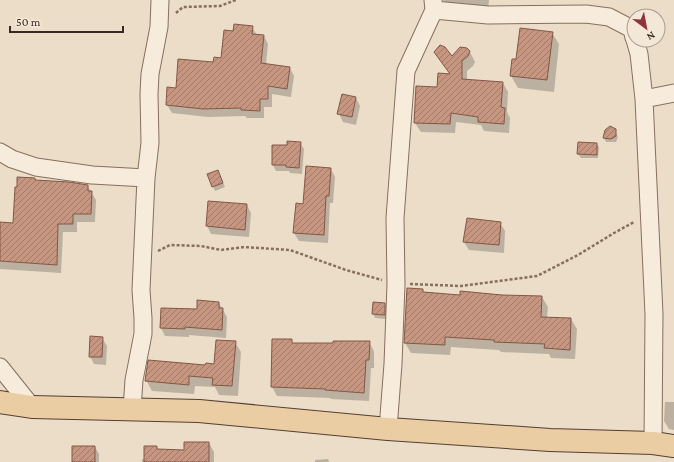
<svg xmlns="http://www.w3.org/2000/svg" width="674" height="462" font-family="'Crimson Pro',serif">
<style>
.shadow{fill:#0003}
.building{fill:url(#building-hatch);stroke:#835746}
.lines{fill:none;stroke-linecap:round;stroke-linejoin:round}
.minor-casing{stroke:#866f5e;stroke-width:19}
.primary-casing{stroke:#543e32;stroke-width:24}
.path{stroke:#866f5e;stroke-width:2.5;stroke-dasharray:3 2;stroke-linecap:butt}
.minor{stroke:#f7ebdb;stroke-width:17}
.primary{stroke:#ebcda4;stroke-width:22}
</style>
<defs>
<pattern id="building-hatch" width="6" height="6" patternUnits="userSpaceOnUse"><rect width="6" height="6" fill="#c69681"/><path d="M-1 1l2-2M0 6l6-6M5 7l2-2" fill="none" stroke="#a27a69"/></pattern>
</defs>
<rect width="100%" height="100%" fill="#ebddc8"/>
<!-- shadow -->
<path class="shadow" d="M443,0h46l-1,10 -39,-3z
M252,27l5,8 7,1 4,8 -2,20 24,4 4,8 -3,21 -19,-3v13h-8v11h-17l-2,-2 -37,1 -36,-4 -5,-8 10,-16 37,-26 8,-4 12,-26z
M552,33l7,11 -5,48 -36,-4 -7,-12 6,-16z
M470,52l5,10 -2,4 -6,5v9l36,3 5,9 -1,20 3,6 -1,15 -25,-2 -3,-6 -25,-3 -1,11 -34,-1 -6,-9 23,-35 13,-13v-17z
M356,98l4,8 -4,19 -13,-3 -4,-8z
M613,128l5,9 -2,5h-10l-2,-4z
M300,143l4,6 -2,25 -12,-1 -1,-2h-13l-3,-6v-19h15z
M579,143l18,1 2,3 -1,11h-17l-3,-4z
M331,169l4,8 -2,26h-3l-2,40 -29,-2 -5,-8 9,-28z
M218,171l7,16 -10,4 -7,-16z
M35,179l1,3 51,3 9,15 -1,22h-18v10h-14l-2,41 -61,-4v-46l14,1z
M247,205l4,8 -2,24 -38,-3 -4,-8z
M500,223l5,8 -1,22 -35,-3 -5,-8z
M422,290l2,3 37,3 81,1 6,10 -1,11 24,1 6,10 -2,30 -24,-1 -2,-4 -48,-2 -2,-2 -48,-3 -1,8 -39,-2 -6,-10z
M219,303l8,14 -1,21 -37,-3v2l-24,-1 -4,-8 36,-18z
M385,304l2,4 -1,11 -11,-1 -2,-4z
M102,338l5,8 -1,19 -12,-1 -4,-8z
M291,340l2,4 76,-2 5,9v17h-3l-2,33 -38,-2 -1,-1 -53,-2 -5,-9z
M235,342l6,10 -3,44 -19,-1 -4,-8 -20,-1 -1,8 -42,-3 -6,-11 69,-15z
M665,402h9v28l-5,-1 -5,-8z
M209,443l5,9v10h-72v-3h3l11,-12 2,3 27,1z
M95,447l4,7v8h-26z
M328,459l1,3h-14v-2z"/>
<!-- building -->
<path class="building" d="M234,24l19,2 -1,8 12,1 -3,28 29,4 -3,22 -19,-3v13h-8v12l-19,-1v-2l-38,1 -37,-4 1,-18 9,1 2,-29 35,3 1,-5 7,1 3,-28 9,1z
M520,28l33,4 -6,48 -37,-4 2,-17h4z
M440,45l5,2 7,9 8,-9 7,1 3,3 -2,5 -6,5v18l41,3 -2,25 4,1 -1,16 -26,-2v-5l-27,-4 -1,11 -36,-1 2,-37 21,1 1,-14 12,1 -16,-22z
M342,94l14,3 -4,20 -15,-3z
M610,126l6,3v7l-5,3 -8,-1 2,-8z
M287,141l14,1 -2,26 -13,-1v-2h-14v-20h15z
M578,142l19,1v12l-20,-1z
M306,166l25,2 -2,28h-3l-2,39 -31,-2 3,-30 7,1z
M218,170l5,13 -11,4 -5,-13z
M17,177l18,1v2l34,2 19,3v6h4l-1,23h-18v10h-15l-1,41 -57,-4v-39l13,1 2,-36h2z
M208,201l39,3 -2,26 -39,-4z
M467,218l34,4 -2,23 -36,-3z
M407,288l16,1v3l37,3v-4l42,4 40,1 -1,21 30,1 -1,32 -26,-2 1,-4 -51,-2v-2l-49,-3v8l-41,-2z
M197,300l22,2v6h4l-1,22 -37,-3v2l-25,-1 1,-20 36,1z
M373,302l12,1v12l-13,-1z
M90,336l13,1 -1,20h-13z
M272,339h20v4h41v-2h37l-1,19h-3l-2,33 -39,-3v-1l-54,-2z
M216,340l20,1 -4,45 -20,-1 1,-7 -24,-2v9l-44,-4 3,-21 57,5 1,-2 8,1z
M184,442h25v20h-65v-16h13v3l27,1z
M72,446h23v16h-23z"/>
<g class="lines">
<!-- minor casing -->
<g class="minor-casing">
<path id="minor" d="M433,0l1,10 54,5 98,-1 23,3 23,12 2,9
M635,40l4,14 5,45 10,215 -1,129
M644,99l30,-6
M0,152l12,7 24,8 56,8 54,3
M0,367l32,40
M132,409l2,-29 9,-46v-16l-2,-28 5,-112 4,-35 -1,-49 1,-20 9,-47 1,-27
M388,429l5,-65 3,-80 -1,-66 11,-147 28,-61"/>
</g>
<!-- primary casing -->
<g class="primary-casing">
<path id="primary" d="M0,402l32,5 167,4 189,18 162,11 103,3 21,3"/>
</g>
<!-- path -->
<path class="path" d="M176,13l7,-6 37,-1 16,-6
M158,251l12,-6 31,1 20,4 23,-3 46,3 56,20 36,10
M410,284l51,2 76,-10 41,-21 36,-22 20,-11"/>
<!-- minor -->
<use href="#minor" class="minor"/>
<!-- primary -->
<use href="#primary" class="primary"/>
</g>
<!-- north arrow -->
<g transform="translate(646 28) rotate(148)"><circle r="19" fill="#f3e8d7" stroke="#a89c8e"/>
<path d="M0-3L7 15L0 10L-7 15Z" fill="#91333e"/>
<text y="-6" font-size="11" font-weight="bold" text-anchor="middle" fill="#382921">N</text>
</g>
<!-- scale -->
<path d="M10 26v6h113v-6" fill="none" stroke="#382921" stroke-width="2"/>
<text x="16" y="26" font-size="12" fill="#382921" stroke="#f3e8d7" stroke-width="3" paint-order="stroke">50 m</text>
</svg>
